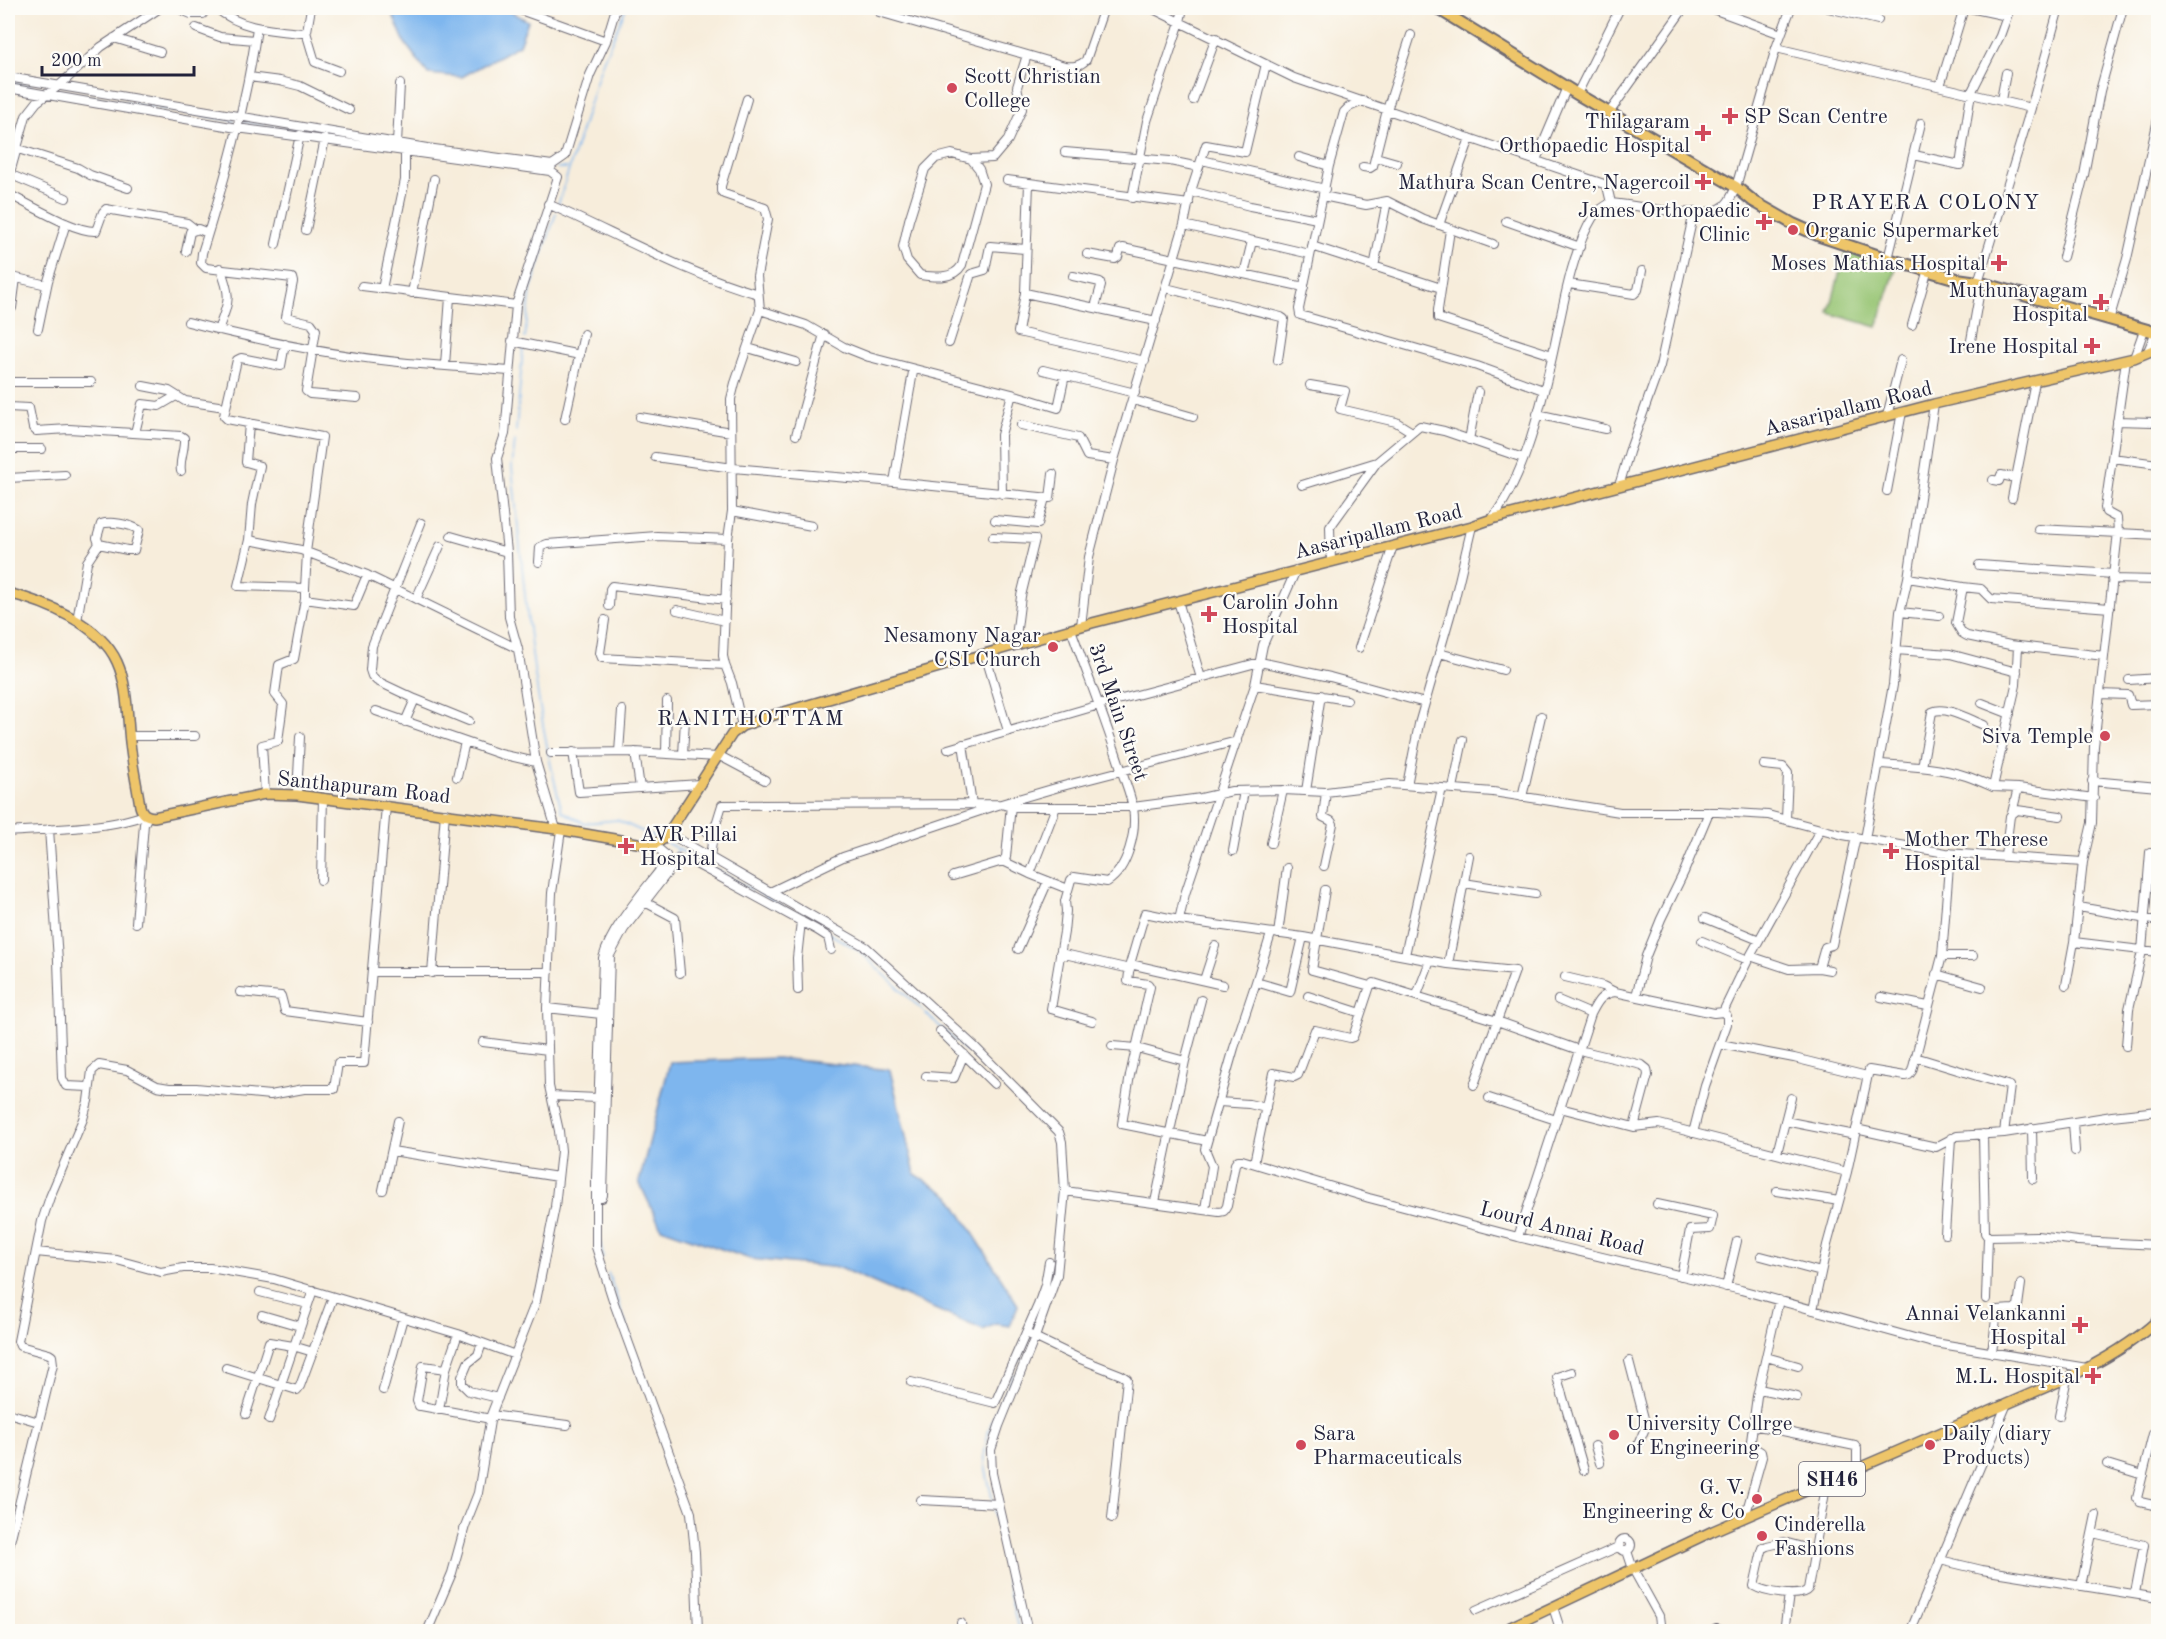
<svg xmlns="http://www.w3.org/2000/svg" width="2166" height="1639" font-family="'Old Standard TT',serif">
<style>
.green{fill:#96c472;stroke:#5c7356;stroke-width:1.5}
.water{fill:#7eb6ee;stroke:#506c94;stroke-width:1.5}
.lines{fill:none;stroke-linecap:round;stroke-linejoin:round}
.stream{stroke:#7eb6ee;stroke-width:1.5}
.minor-casing{stroke:#6d6973;stroke-width:10}
.major-casing{stroke:#6d6973;stroke-width:12}
.highway-casing{stroke:#6d6973;stroke-width:14}
.minor{stroke:#fff;stroke-width:8}
.major{stroke:#eec569;stroke-width:9}
.highway{stroke:#eec569;stroke-width:10}
.poi-dot{fill:#d1495b;stroke:#fdfcf7;stroke-width:2}
.labels{text-anchor:middle;stroke-width:4.5;stroke-linejoin:round;paint-order:stroke}
.shield{fill:#fdfcf7;stroke:#646373;stroke-width:1.5}
.shield-label{font-size:20px;font-weight:bold;fill:#22223b}
.poi-label{font-size:21px;fill:#22223b;stroke:#fdfcf7;text-anchor:end}
.street-label{font-size:21px;fill:#22223b;stroke:#fdfcf7}
.neighbourhood-label{font-size:22px;letter-spacing:1.5px;fill:#22223b;stroke:#fdfcf7}
</style>
<rect width="100%" height="100%" fill="#fdfcf7"/>
<filter id="ink" filterUnits="userSpaceOnUse"><feTurbulence type="fractalNoise" baseFrequency=".0167" numOctaves="2"/><feDisplacementMap in="SourceGraphic" scale="12" xChannelSelector="R" yChannelSelector="G"/><feConvolveMatrix kernelMatrix="1 2 1 2 8 2 1 2 1" color-interpolation-filters="sRGB"/></filter>
<filter id="wash" filterUnits="userSpaceOnUse"><feTurbulence type="fractalNoise" baseFrequency=".008" numOctaves="4" result="noise"/><feDisplacementMap in="SourceGraphic" scale="24" xChannelSelector="R" yChannelSelector="G"/><feGaussianBlur stdDeviation="1.35" result="paint"/><feColorMatrix in="noise" values="0 0 0 0 0 0 0 0 0 0 0 0 0 0 0 0 0 1.4 0 .05"/><feComposite in="paint" operator="in"/></filter>
<g filter="url(#wash)">
<rect width="100%" height="100%" fill="#f7eddb"/>
<!-- green -->
<path class="green" d="M1846,249l51,16 -20,62 -48,-14z"/>
<!-- water -->
<path class="water" d="M390,8h115l23,13 -9,24 -57,32 -34,-3 -23,-31z
M777,1058l113,12 25,104 35,22 68,109 -8,21 -14,-2 -13,6 -143,-62 -90,-9 -89,-31 -22,-46 31,-120z"/>
<g class="lines">
<!-- stream -->
<path class="stream" d="M8,82l24,4
M58,91l177,30
M243,122l93,14
M557,168h10
M558,205l43,-139 25,-58
M525,338l6,-49 25,-76
M516,431l7,-83
M515,441l-3,26c12,115 20,232 50,344l22,12 33,-3 40,18
M667,843l44,24
M669,863l9,-13
M715,869l37,21
M757,892l49,28
M828,933l29,16 13,12 97,91
M972,1055l49,47 30,31 6,16 2,29 -7,99 -20,54
M600,1241l3,16
M608,1273l23,66
M1020,1361l9,-22
M993,1502c-3,-17 -10,-35 -8,-52 2,-26 18,-52 29,-76
M994,1509l13,73 12,50"/>
</g>
</g>
<g filter="url(#ink)">
<g class="lines">
<!-- minor casing -->
<g class="minor-casing">
<path id="minor" d="M177,8l14,6h12
M216,8c25,21 55,22 86,25l5,-2 4,-23
M517,8l6,3 83,30
M1151,8l143,70 310,106 3,2 4,17
M1710,8l71,26
M1828,8l50,12
M1970,8l37,8
M879,12l186,54c9,1 15,0 21,-6l18,-52
M196,28l24,9 35,3
M257,28c-11,77 -32,151 -55,225l-1,10 5,5 86,10 1,4 -7,35 25,6 5,7 -10,61 4,3 47,4
M306,32l9,30 24,9
M114,38l46,14
M1776,48l255,60
M8,77l419,71 125,17
M249,77l31,4 20,5 49,24
M1940,86l24,-78
M8,88l229,40 313,43
M1577,94l43,-86
M1193,100l23,-62
M2001,100l5,-27
M1363,101l-14,6 -5,5 -15,54 -30,143 1,6 177,51 66,24
M1609,113l75,-105
M397,143l3,-59
M15,148l63,20 12,7 38,13
M1065,152l105,9 29,6
M1914,155l46,10 11,-72 29,-57 10,-28
M1299,157l30,9
M1376,157l21,6
M971,159l8,10 5,15 -22,81c-9,15 -28,12 -42,10l-13,-15 -4,-13 6,-27 16,-51 11,-11 16,-4 19,5 22,-1 15,-18 14,-31 -5,-22 10,-32
M1202,160l123,29
M1536,160l31,-73
M1363,167l7,1 3,-2 14,-56 24,-75
M9,174l57,24
M8,180l18,-64 11,-14 24,-18 40,-37 59,-39
M1007,180l182,24
M1029,183l-4,110 -7,39 127,29
M1191,191l59,15 67,13
M8,194c21,10 66,38 88,37l7,-19 3,-3 81,14 9,7
M1323,196l43,9 21,-4 36,18 70,25
M1132,198l15,-77 33,-99 3,-14
M548,204c70,31 136,69 210,90
M1506,221l74,26
M1184,225l126,29
M1439,225l31,-87
M306,230l19,-91
M1450,230l-12,80v8l114,37
M276,244l24,-109
M1312,246l129,42
M186,251l4,-19 8,-3 10,4
M1087,254l28,5 3,-2 2,-8 3,-1 181,39
M2063,257l21,-82 16,-84 23,-83
M1888,259l33,-136
M1374,267l13,-66
M1244,274l8,-33
M8,276l39,9
M1073,276l27,6 1,4 -6,21
M1978,282l53,-174 28,-100
M1569,284l65,10 4,-4 4,-19
M362,286l154,19
M1166,288l115,29 3,2 -6,41
M382,289l23,-109v-28
M412,293l22,-114
M1025,293l131,28
M12,308l4,-30
M760,310l46,15 38,22 25,10 46,12
M2109,320l18,-61 31,-140
M188,322c72,19 146,34 220,41 34,3 67,5 101,8
M1912,325l16,-56
M38,329l10,-48 18,-58
M218,330c11,-29 14,-32 2,-62
M512,341l68,14
M949,343l22,-69 14,-4 5,-24 35,3
M285,344l-4,22 -40,-8 -4,2 -13,56 3,3 95,18 -16,115
M1970,346l10,-56
M748,348l48,14
M2148,351l10,-24
M2134,358l10,-28
M2126,360l-21,148 1,4 11,6 1,14 -24,214 -2,77 -9,39 -9,80 84,10
M445,365l5,-68
M1043,370l92,23
M8,382h83
M1310,385l35,6 -5,18 56,13 16,10
M143,386l26,5 16,10 40,6
M1133,400l60,17
M8,407l21,1 4,20 3,3 33,-2 112,7 3,2c1,12 -5,22 -3,33
M1537,414l68,15
M1887,416l14,-56
M640,417l91,15
M565,419l19,-85
M2117,421l36,1
M249,423l-3,39 14,4 -8,38 -3,36 52,10 66,25 151,74
M1021,425l57,13 9,18 27,4
M135,433l7,-29 17,2 17,-10
M796,435l28,-101
M1469,440l9,-48
M8,449h34
M655,457l78,11 161,14 19,-110 2,-3 97,25 46,14 7,-33
M2112,458l46,6
M8,478l57,-3
M1993,480l6,1 2,-6 15,3
M894,482l156,16 3,-24
M1302,485l75,-23 43,-36 24,5 79,27
M1619,486l10,-34 31,-86 34,-154
M1887,491l15,-79
M1002,494l-1,-59 11,-41
M2012,498l23,-116
M732,511l80,15
M1492,519c32,-43 46,-102 58,-153 11,-45 19,-110 43,-149 5,-6 11,-11 18,-14 26,2 86,16 108,6 9,-3 13,-14 17,-22l40,-139 15,-40
M995,520l43,4 7,-26
M421,523l-49,123 -2,24 2,6 5,5 38,18 54,22
M2038,529l120,6
M451,536l56,16
M993,537l42,2 -14,57 -6,49
M249,540l-11,46 67,2v11l-11,60 -15,6 -4,29 8,10 -5,37 -16,4 3,49
M1331,561l-1,-34 47,-65
M539,562l1,-15 7,-3 110,-8 71,3
M1979,565l134,9
M1908,578l55,9 -7,36 6,10 5,3 43,9 94,11
M2112,579l46,1
M1963,587l18,2 10,10 119,9
M305,588l2,-35
M305,599l49,7 13,-31
M416,599l24,-53
M1178,601l23,77
M609,606l1,-17 2,-3 114,14
M677,610l48,11
M1900,612l39,4
M605,620l-5,33 2,5 123,7
M77,621l10,-59 12,-18 -2,-6 4,-14c9,-3 29,0 38,6l-5,20h-7l-28,-6
M1081,626l8,-69 25,-97 70,-235 7,-34 15,-46 39,7 21,-88
M1071,629c17,48 36,95 51,143 4,12 9,24 11,36 4,23 -5,61 -26,74l-33,-5 -3,3 -6,21 1,10 -2,21 -13,77 41,12
M2018,646l-2,39 -23,102 25,1 76,10
M1359,648l34,-102
M1896,650l54,4 67,18
M1439,653l64,17
M985,654l23,77
M2129,680l29,-2
M1255,685l92,15
M2100,694l28,1 3,10 27,-1
M1982,703l28,11
M376,711l124,43 36,8
M405,722l10,-23
M742,726l-10,-43 -7,-18 -2,-9 5,-117 4,-28 -1,-112 4,-16 25,-73 -3,-34 11,-57 -3,-11 -41,-14 -3,-3v-5l26,-87
M129,736h66
M963,744l9,60
M948,749l151,-44 161,-43 70,15 95,26
M573,752l6,40 121,-8
M619,752l3,-42
M635,752l5,36
M551,753l84,-1 82,5
M666,754l1,-53
M683,755l2,-36
M718,755l47,25
M1880,764c28,2 58,3 86,12 9,3 18,7 27,11
M1764,765l19,2 5,6 -2,46
M1922,767l10,-55c14,-7 38,8 52,13
M457,777l8,-35
M2092,781l66,6
M1407,785l12,-61 35,-122 18,-76
M1453,788l10,-48
M1306,791l15,-96
M297,795l3,-58
M1522,797l19,-81
M2012,813l6,-25
M49,829l9,131 4,118 4,8 23,1
M556,829l-20,-67 -18,-113 -9,-32 -2,-65 -10,-94 8,-24 11,-129 42,-128 -8,-6 2,-6 13,-9 25,-81 16,-34 10,-33
M705,831l8,3 9,-29 279,-1 58,-17 178,-46
M8,832c39,-3 101,-3 136,-17
M668,833l198,114 109,100 84,85 3,10 3,49 -8,84 -22,62 -36,89 -8,24 1,23 36,159
M1865,839l28,-154 7,-73 8,-34 26,-174
M1271,843l12,-53
M654,845l12,10v7c-19,26 -55,65 -63,96l-7,221v68l18,56 77,210 4,39 3,80
M1233,851l11,-60
M2005,856l5,-40 7,-6 43,6
M710,858l3,-24
M1003,861l27,13 26,-67
M698,865l119,65 11,7 3,13
M1324,866l9,-42 -2,-3 -8,-4 3,-25
M1030,874l38,15
M953,876l50,-15 3,-4 5,-52
M321,880l2,-82
M1464,883l71,11
M1325,890l-13,80 58,16
M770,892l73,-35 158,-53 10,3h122l68,-9 31,-7 51,-1 43,2 64,-8 103,8 127,20h98l50,3 75,20 103,18 137,9
M641,900l34,18 5,55
M2079,907l79,14
M1705,918l54,22
M1179,920l-34,-7 -15,51 -2,17 20,3 2,3 -20,88 -8,49 85,17
M136,923l8,-99 4,-8
M1278,934l9,-66
M1303,937l145,27 67,7 -41,114
M1702,941l46,19
M1018,949l30,-68
M1060,953l70,16
M1405,955l37,-167
M1750,956l39,13 30,-1 11,2
M1942,956h31
M1130,964l93,21
M1448,964l21,-108
M1819,968l6,-21 7,-2 24,-108
M373,972h176
M432,973l13,-160
M1936,974l46,13
M1565,977l38,9 12,6
M1204,980l11,-34
M1256,982l15,-48
M2066,985l8,-43
M798,990l-1,-32 4,-37
M240,992l41,4 4,15 83,11
M1417,995l13,-34
M1308,996l53,17
M1636,996l10,-40 15,-37 23,-47 25,-60
M1881,997l47,9
M1558,1000l33,14
M547,1008l54,6
M940,1031l54,53
M483,1042l65,8
M1720,1044l74,14 73,18
M1112,1046l25,2 48,13 16,-61
M2126,1046l3,-37 13,-58 8,-99
M1915,1057l95,29 -6,47
M926,1076l28,2 10,-24
M551,1096l47,2
M1489,1098l67,22
M1219,1102l30,2 17,4
M1560,1108l74,19 25,-3 188,48
M1785,1121l70,14
M2073,1123l2,28
M2032,1128l1,51
M1856,1129l80,18 21,-11 47,-3 108,-17 46,-5
M1693,1133l12,-47 22,-62v-8l-4,-4
M1983,1134l2,99 3,4 49,-1 41,5 80,4
M392,1151l166,26
M1777,1153l14,-55
M1254,1163l19,-90 21,4 4,-2 17,-45 35,8 3,-1 17,-51 4,-3 123,38 82,29 63,15 5,4 1,6 -14,52
M383,1190l15,-69
M1065,1191l154,21 5,-1 3,-5 8,-42 3,-4h4l127,38 149,39 223,53 188,52 158,26
M1777,1191l62,10
M596,1198h6l1,-3 7,-240 14,-26 54,-70
M1155,1202l30,-141
M1657,1204l56,12 -3,13 -20,1 -9,46
M1205,1209l7,-43 -7,-17 29,-101 22,-66 34,10 13,-55 -124,-17 6,-26 70,-209 8,-40 33,-75
M1945,1234l6,-96
M1518,1237l73,-223c6,-12 10,-20 24,-22l99,21 9,-1 25,-52 72,-130
M36,1252l81,8 44,12 22,-4h27l64,11 184,55 57,21
M1761,1256l60,16
M1726,1287l11,-46
M260,1292l48,12
M1986,1299l2,-62
M1813,1310l14,-65 20,-73 22,-102 36,6 4,-1 3,-4 30,-115 8,-103
M262,1315l38,11
M1026,1333l52,25 43,17 6,4 -15,139
M482,1343l-4,12 -10,8 -6,14v7l7,7 29,7
M1992,1353l5,-43 17,-1 4,-3 3,-22
M1766,1357l32,9
M1629,1361l17,65 -9,21
M226,1368l71,22 3,-4 33,-89
M446,1369l12,-35
M1572,1372l-15,5 27,93
M911,1382l84,21 43,-98 7,-20 4,-23
M1759,1389l38,8
M383,1390l20,-72
M439,1410l7,-41 -23,-3 -6,35 2,5h2l70,13
M8,1413l31,9
M246,1414l23,-72 24,4 20,6
M491,1415l76,10
M2059,1416l8,-38
M269,1420l44,-130
M1753,1425l102,21 2,3v19
M2153,1434l-16,64 3,4 18,4
M1595,1446l5,17
M2107,1464l36,11
M921,1500l78,4
M1745,1517l17,-60 -1,-5 -8,-5 -2,-6 6,-45 22,-96
M2093,1533l51,12 -9,48
M1619 1545a6 6 0 1 1 12 0a6 6 0 1 1-12 0Z
M8,1550l45,-186 -1,-8 -3,-2 -29,-8 -2,-5 24,-120 8,-24 33,-78 5,-18 4,-30 7,-6 28,5 30,16 12,2h27l74,7 34,-6h30l4,-26h26l22,-257
M1627,1551l6,18 26,47 2,16
M1817,1551l-33,-9 -17,4 -4,2 -2,7 -7,31c10,6 47,13 54,3l19,-108
M1940,1560l42,10 176,28
M2081,1586l15,-71
M1553,1607l8,25
M1476,1610l142,-63
M961,1623l1,9
M427,1632l25,-59 13,-47 13,-33 13,-78 45,-114 19,-94 6,-56 -2,-20 -10,-45 -2,-78 5,-115 9,-63
M1711,1632l5,-3 15,3
M1784,1632l5,-38
M1910,1632l96,-226"/>
</g>
<!-- major casing -->
<g class="major-casing">
<path id="major" d="M8,593c37,9 92,31 109,69 11,24 10,54 13,80 2,22 7,43 10,64 2,8 6,10 14,11l111,-23 32,1 259,34 93,16h5l11,-7 67,-104 10,-8 35,-12 315,-91 380,-97 20,-7 442,-115 200,-46 24,-10
M1500,1632l213,-101 354,-153c34,-16 64,-33 91,-58"/>
</g>
<!-- highway casing -->
<g class="highway-casing">
<path id="highway" d="M1437,8l140,86 159,93 17,14 40,23 27,12 68,23 69,20 21,3 180,51"/>
</g>
<!-- minor -->
<use href="#minor" class="minor"/>
<!-- major -->
<use href="#major" class="major"/>
<!-- highway -->
<use href="#highway" class="highway"/>
</g>
</g>
<!-- markers -->
<g class="poi-dot">
<circle cx="952" cy="88" r="6"/>
<path d="M1727 107h6v6h6v6h-6v6h-6v-6h-6v-6h6z"/>
<path d="M1700 124h6v6h6v6h-6v6h-6v-6h-6v-6h6z"/>
<path d="M1700 173h6v6h6v6h-6v6h-6v-6h-6v-6h6z"/>
<path d="M1761 213h6v6h6v6h-6v6h-6v-6h-6v-6h6z"/>
<circle cx="1793" cy="230" r="6"/>
<path d="M1996 254h6v6h6v6h-6v6h-6v-6h-6v-6h6z"/>
<path d="M2098 293h6v6h6v6h-6v6h-6v-6h-6v-6h6z"/>
<path d="M2089 337h6v6h6v6h-6v6h-6v-6h-6v-6h6z"/>
<path d="M1206 605h6v6h6v6h-6v6h-6v-6h-6v-6h6z"/>
<circle cx="1053" cy="647" r="6"/>
<circle cx="2105" cy="736" r="6"/>
<path d="M623 837h6v6h6v6h-6v6h-6v-6h-6v-6h6z"/>
<path d="M1888 842h6v6h6v6h-6v6h-6v-6h-6v-6h6z"/>
<path d="M2077 1316h6v6h6v6h-6v6h-6v-6h-6v-6h6z"/>
<path d="M2090 1367h6v6h6v6h-6v6h-6v-6h-6v-6h6z"/>
<circle cx="1614" cy="1435" r="6"/>
<circle cx="1301" cy="1445" r="6"/>
<circle cx="1930" cy="1445" r="6"/>
<circle cx="1757" cy="1499" r="6"/>
<circle cx="1762" cy="1536" r="6"/>
</g>
<g class="labels">
<!-- shield labels -->
<rect class="shield" x="1799" y="1462" width="66" height="34" rx="4.5"/>
<g class="shield-label">
<text x="1832" y="1486">SH46</text>
</g>
<!-- poi labels -->
<g class="poi-label">
<text x="964" y="83" text-anchor="start">Scott Christian<tspan x="964" dy="24">College</tspan></text>
<text x="1744" y="123" text-anchor="start">SP Scan Centre</text>
<text x="1690" y="128">Thilagaram<tspan x="1690" dy="24">Orthopaedic Hospital</tspan></text>
<text x="1690" y="189">Mathura Scan Centre, Nagercoil</text>
<text x="1750" y="217">James Orthopaedic<tspan x="1750" dy="24">Clinic</tspan></text>
<text x="1805" y="237" text-anchor="start">Organic Supermarket</text>
<text x="1986" y="270">Moses Mathias Hospital</text>
<text x="2088" y="297">Muthunayagam<tspan x="2088" dy="24">Hospital</tspan></text>
<text x="2078" y="353">Irene Hospital</text>
<text x="1222" y="609" text-anchor="start">Carolin John<tspan x="1222" dy="24">Hospital</tspan></text>
<text x="1041" y="642">Nesamony Nagar<tspan x="1041" dy="24">CSI Church</tspan></text>
<text x="2093" y="743">Siva Temple</text>
<text x="640" y="841" text-anchor="start">AVR Pillai<tspan x="640" dy="24">Hospital</tspan></text>
<text x="1904" y="846" text-anchor="start">Mother Therese<tspan x="1904" dy="24">Hospital</tspan></text>
<text x="2066" y="1320">Annai Velankanni<tspan x="2066" dy="24">Hospital</tspan></text>
<text x="2080" y="1383">M.L. Hospital</text>
<text x="1626" y="1430" text-anchor="start">University Collrge<tspan x="1626" dy="24">of Engineering</tspan></text>
<text x="1313" y="1440" text-anchor="start">Sara<tspan x="1313" dy="24">Pharmaceuticals</tspan></text>
<text x="1942" y="1440" text-anchor="start">Daily (diary<tspan x="1942" dy="24">Products)</tspan></text>
<text x="1745" y="1494">G. V.<tspan x="1745" dy="24">Engineering &amp; Co</tspan></text>
<text x="1774" y="1531" text-anchor="start">Cinderella<tspan x="1774" dy="24">Fashions</tspan></text>
</g>
<!-- street labels -->
<g class="street-label">
<text transform="translate(1848 408) rotate(-14)" y="7">Aasaripallam Road</text>
<text transform="translate(1378 531) rotate(-14)" y="7">Aasaripallam Road</text>
<text transform="translate(1119 712) rotate(71)" y="7">3rd Main Street</text>
<text transform="translate(364 787) rotate(6)" y="7">Santhapuram Road</text>
<text transform="translate(1562 1228) rotate(14)" y="7">Lourd Annai Road</text>
</g>
<!-- neighbourhood labels -->
<g class="neighbourhood-label">
<text x="1926" y="209">PRAYERA COLONY</text>
<text x="751" y="725">RANITHOTTAM</text>
</g>
</g>
<!-- margin -->
<rect width="2166" height="1639" fill="none" stroke="#fdfcf7" stroke-width="30"/>
<!-- scale -->
<path d="M42 66v9h152v-9" fill="none" stroke="#22223b" stroke-width="3"/>
<text x="51" y="66" font-size="18" fill="#22223b" stroke="#fdfcf7" stroke-width="4.5" paint-order="stroke">200 m</text>
</svg>
